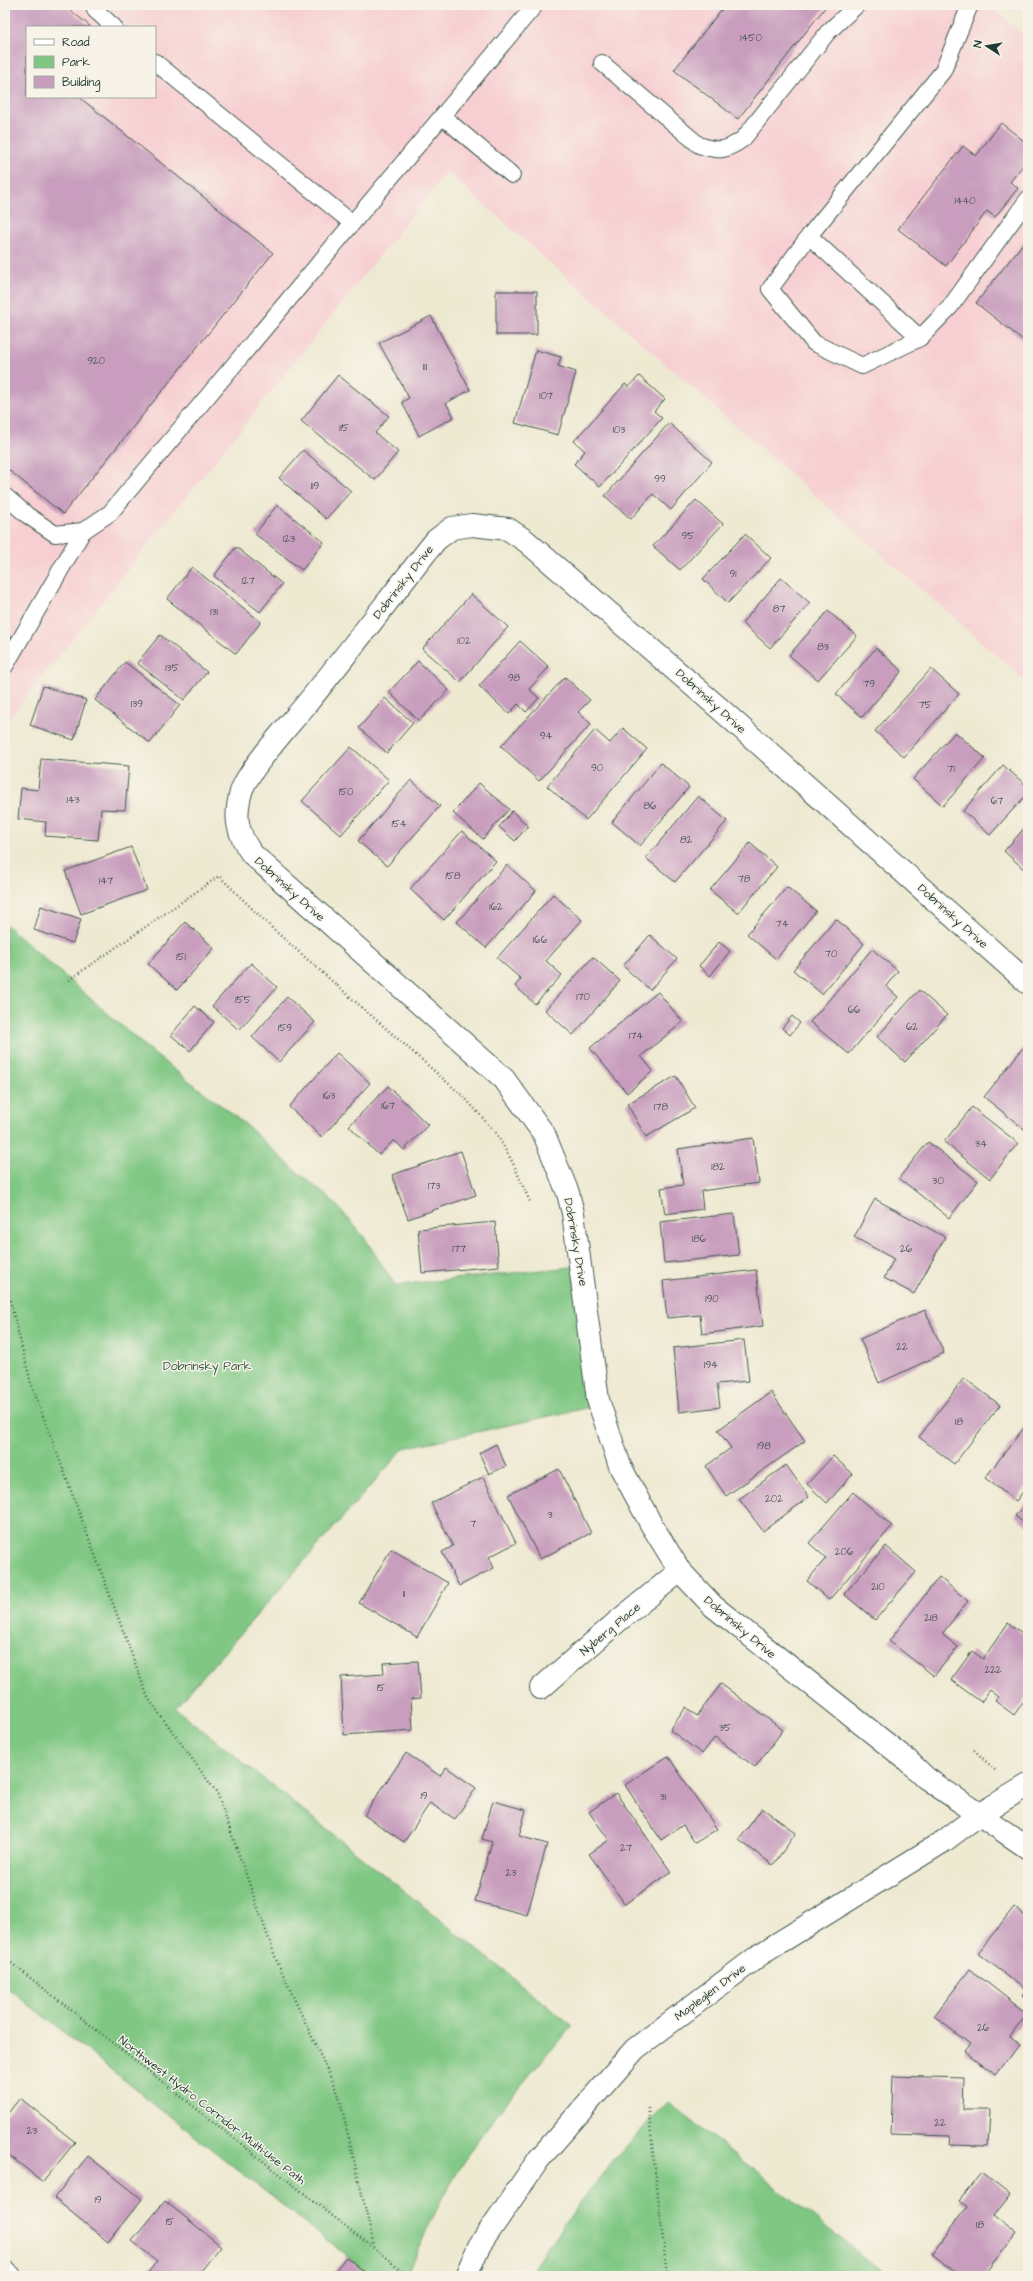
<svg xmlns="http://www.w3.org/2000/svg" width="1033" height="2281" font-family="'Architects Daughter',sans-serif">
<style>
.built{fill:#f7cfd2;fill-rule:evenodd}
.green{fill:#7fc783;stroke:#4f825c}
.building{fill:#c89dbd}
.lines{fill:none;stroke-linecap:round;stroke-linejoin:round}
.lane-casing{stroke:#3e574c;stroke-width:18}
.street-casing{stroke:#3e574c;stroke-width:24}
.path{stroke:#3e574c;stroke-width:2.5;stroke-dasharray:1 3;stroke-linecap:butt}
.lane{stroke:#fff;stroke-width:16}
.street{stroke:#fff;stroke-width:22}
.labels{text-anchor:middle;stroke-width:3;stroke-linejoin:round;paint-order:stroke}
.number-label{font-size:10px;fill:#495556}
.street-label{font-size:12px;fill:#1f3d34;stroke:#f7f3e8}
.park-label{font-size:12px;fill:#325944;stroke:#f7f3e8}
</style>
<rect width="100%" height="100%" fill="#f7f3e8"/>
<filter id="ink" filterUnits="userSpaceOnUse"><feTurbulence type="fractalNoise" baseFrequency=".025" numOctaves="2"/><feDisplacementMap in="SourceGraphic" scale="8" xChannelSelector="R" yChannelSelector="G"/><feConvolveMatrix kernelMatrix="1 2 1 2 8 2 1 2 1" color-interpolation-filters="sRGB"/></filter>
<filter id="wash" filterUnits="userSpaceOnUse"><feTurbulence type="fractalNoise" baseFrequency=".012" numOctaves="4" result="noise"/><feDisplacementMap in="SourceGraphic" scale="16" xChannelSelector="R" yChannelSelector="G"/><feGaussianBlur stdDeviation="0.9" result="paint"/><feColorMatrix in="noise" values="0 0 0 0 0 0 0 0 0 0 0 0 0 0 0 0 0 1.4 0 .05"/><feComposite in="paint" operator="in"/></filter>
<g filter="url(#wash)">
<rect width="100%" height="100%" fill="#eee9d1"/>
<!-- built -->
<path class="built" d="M5,5h985l38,34v644l-581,-511 -442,551zM27,27h128v70h-128z"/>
<!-- green -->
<path class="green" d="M5,924l149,130 90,69 51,47 38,31 31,36 31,48 186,-19 19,139 -196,43 -229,260 398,318c-38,42 -77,86 -108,134 -23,37 -42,76 -59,116h-34l-367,-290z
M668,2102l220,174h-360c41,-63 87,-121 140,-174z"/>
<g id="blocks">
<!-- building -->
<path class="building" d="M5,5h59l27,22h-64v70h52l194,156 -210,261 -58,-47z
M725,5h102l-89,114 -64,-49z
M1001,123l27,21v15l-18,23 8,6 -23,29 -8,-6 -41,55 -48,-37 65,-83 13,10z
M1028,237v107l-52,-41z
M496,291h41v44h-41z
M431,316l39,74 -24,13 8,14 -35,19 -17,-34 7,-4 -30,-55z
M536,350l25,7 -3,9 18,6 -18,63 -43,-12z
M338,375l51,41 -14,17 23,19 -23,28 -74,-59z
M639,376l26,23 -11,12 8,7 -62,69 -26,-23 11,-13 -11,-10 51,-57 4,3z
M669,423l43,39 -41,48 -18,-16 -22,25 -26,-23z
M303,450l48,41 -25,28 -47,-41z
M696,500l27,24 -43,46 -27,-24z
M277,505l47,37 -22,28 -47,-36z
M745,534l26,24 -43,45 -25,-24z
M236,547l46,37 -22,28 -46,-36z
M192,567l69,55 -25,32 -69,-55z
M781,578l29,25 -40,45 -28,-25z
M471,594l37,33 -48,55 -38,-33z
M828,611l29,25 -39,44 -29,-25z
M160,635l47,37 -23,28 -47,-37z
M520,641l29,26 -20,22 10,9 -13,14 -8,-8 -9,10 -30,-28z
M876,648l26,23 -40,46 -26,-23z
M418,661l31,29 -30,31 -30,-29z
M125,662l55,43 -30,38 -55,-43z
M931,669l28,25 -55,63 -29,-26z
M565,677l25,23 -12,12 13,12 -52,57 -38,-35z
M43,686l43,14 -12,40 -44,-15z
M385,698l28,25 -26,30 -28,-25z
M623,728l24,21 -61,71 -39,-34 48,-56 15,13z
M955,732l30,26 -42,48 -30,-27z
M351,747l38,33 -48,55 -39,-34z
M41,759l88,7 -4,44 -24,-1 -3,31 -53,-4 1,-14 -28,-3 3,-31 17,2z
M661,763l28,24 -49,59 -28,-24z
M1003,765l25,22v6l-38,42 -27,-24z
M411,780l29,26 -53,60 -29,-25z
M479,783l30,26 -26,30 -30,-26z
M698,796l29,25 -52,61 -29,-24z
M512,811l16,15 -13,15 -16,-14z
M1028,824v49l-24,-22z
M462,831l34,30 -52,59 -34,-31z
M750,843l27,24 -39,46 -28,-23z
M131,847l16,43 -66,24 -16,-43z
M507,865l29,26 -50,57 -29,-26z
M787,887l29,24 -40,48 -29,-25z
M553,894l29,26 -36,41 16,14 -27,29 -20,-18 6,-7 -24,-21z
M41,906l40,13 -8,24 -39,-13z
M836,919l28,25 -42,50 -29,-24z
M185,922l29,26 -37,42 -29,-26z
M650,935l27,24 -27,31 -27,-24z
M719,942l11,9 -20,25 -11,-10z
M872,949l26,22 -12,15 12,11 -49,57 -39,-32z
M593,957l27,24 -47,54 -28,-25z
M251,963l26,24 -38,43 -27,-24z
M919,990l28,25 -42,47 -28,-25z
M658,992l25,30 -42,34 12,15 -26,22 -37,-45z
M287,997l28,25 -36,40 -27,-25z
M195,1006l19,16 -24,29 -19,-16z
M792,1016l8,7 -10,12 -8,-7z
M1023,1048l5,4v80l-44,-35z
M337,1053l33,30 -48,54 -33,-30z
M676,1076l19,32 -49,29 -19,-33z
M388,1086l40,39 -24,25 -10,-10 -15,15 -30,-29z
M972,1107l46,36 -28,36 -46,-37z
M753,1138l6,45 -58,8 2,18 -38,5 -4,-26 22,-3 -5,-36z
M928,1142l50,39 -29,37 -50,-40z
M461,1151l15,44 -68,24 -16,-44z
M875,1199l70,38 -31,57 -30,-16 10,-19 -40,-22z
M734,1214l5,41 -75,8 -4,-41z
M495,1222l4,44 -77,7 -4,-44z
M756,1270l7,56 -61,8 -2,-19 -33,3 -4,-37z
M925,1310l19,43 -65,30 -19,-44z
M744,1340l5,41 -32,3 3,23 -41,5 -6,-64z
M964,1378l36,27 -46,59 -35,-27z
M771,1392l34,49 -79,55 -20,-30 25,-18 -13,-18z
M1026,1425l2,2v58l-12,16 -31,-23z
M496,1444l10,22 -17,8 -10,-21z
M833,1456l20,18 -26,29 -20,-19z
M786,1465l23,32 -46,34 -24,-32z
M559,1469l32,64 -51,26 -32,-64z
M483,1477l33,66 -27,14 5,11 -35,18 -17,-34 11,-6 -22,-43z
M853,1492l39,34 -63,74 -22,-19 19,-23 -17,-15z
M1028,1500v26l-13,-10z
M886,1546l30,26 -41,48 -31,-26z
M391,1549l57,34 -31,54 -58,-34z
M939,1577l29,24 -26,33 16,13 -24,29 -45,-35z
M1008,1623l20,14v58l-14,20 -19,-14 4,-4 -9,-7 -9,12 -30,-22 21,-29 11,8z
M418,1661l3,37 -10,1 2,31 -69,5 -3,-58 43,-3 -1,-11z
M721,1684l62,46 -28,37 -40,-30 -13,17 -32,-24 16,-23 11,9z
M406,1753l34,23 6,-9 30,21 -21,31 -25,-16 -26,39 -40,-27z
M668,1756l49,73 -22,14 -12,-18 -22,15 -36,-55z
M616,1793l55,79 -46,32 -36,-50 20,-14 -20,-28z
M493,1801l33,9 -7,26 28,8 -20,71 -52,-14 17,-59 -10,-3z
M762,1808l34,25 -23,32 -34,-25z
M1014,1907l14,11v83l-6,-5 4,-6 -48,-37z
M970,1969l57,45 -17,23 9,7 -23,31 -32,-24 6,-7 -36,-28z
M893,2076l71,2 -1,32h26l-2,36 -38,-1 1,-9 -59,-2z
M20,2098l55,44 -32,40 -38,-30v-35z
M88,2156l54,43 -34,43 -54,-44z
M982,2172l28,22 -16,21 23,18 -33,43h-24l-28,-22 35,-47 -8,-6z
M165,2201l56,45 -24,30h-48l-2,-2 10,-13 -25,-20z
M346,2257l24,19h-39z"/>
</g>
</g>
<g filter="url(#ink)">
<use href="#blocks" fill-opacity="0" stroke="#3e574c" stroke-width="1"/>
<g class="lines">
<!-- lane casing -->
<g class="lane-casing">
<path id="lane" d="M99,5l-4,5 19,17
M970,5l-27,66 -134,165 111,102 30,-31 78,-108
M155,62l197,161
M602,63l97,82c20,7 27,6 44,-6l85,-107 29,-27
M442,116l70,59
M809,236l-39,53 44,54 48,23 58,-28
M5,496l22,19 28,19 28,-3 27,-18 425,-508
M5,666l78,-135"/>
</g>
<!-- street casing -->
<g class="street-casing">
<path id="street" d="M1028,983l-309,-275 -193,-167 -18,-12 -36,-4 -20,3 -16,12c-44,55 -87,112 -132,167 -15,18 -57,64 -63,85 -7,25 -4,41 11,62l252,225 40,55 24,59 5,20 25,187 22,66 31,58 29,47 33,35 194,154 19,18 102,70
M541,1688l77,-67 62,-50
M5,2272l5,4
M466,2276l13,-30 60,-87 96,-110 126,-95 183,-113 36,-27 48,-29"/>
</g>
<!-- path -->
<path class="path" d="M69,980l150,-104 55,54 191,168 31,35 17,30 17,39
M5,1281l26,102 117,315 69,95 59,166 63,137 36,154
M974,1750l21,20
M5,1958l404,318
M648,2108l19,168"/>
<!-- lane -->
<use href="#lane" class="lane"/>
<!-- street -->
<use href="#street" class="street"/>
</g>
</g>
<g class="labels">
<!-- number labels -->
<g class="number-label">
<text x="751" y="41">1450</text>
<text x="965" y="204">1440</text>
<text x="96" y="364">920</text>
<text x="425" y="370">111</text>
<text x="546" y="399">107</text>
<text x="344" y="431">115</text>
<text x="619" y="433">103</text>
<text x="660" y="482">99</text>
<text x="315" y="489">119</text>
<text x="688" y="539">95</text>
<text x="289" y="542">123</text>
<text x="733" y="577">91</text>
<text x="248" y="584">127</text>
<text x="779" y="612">87</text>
<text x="214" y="615">131</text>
<text x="464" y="644">102</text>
<text x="823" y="650">83</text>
<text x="172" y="671">135</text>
<text x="514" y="681">98</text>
<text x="869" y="687">79</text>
<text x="137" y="707">139</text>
<text x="925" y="708">75</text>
<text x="546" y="739">94</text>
<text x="597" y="771">90</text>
<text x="951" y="772">71</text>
<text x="346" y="795">150</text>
<text x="73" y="803">143</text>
<text x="997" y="804">67</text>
<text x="650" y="809">86</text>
<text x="399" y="827">154</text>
<text x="686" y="843">82</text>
<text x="453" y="879">158</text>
<text x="744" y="882">78</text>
<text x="106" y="884">147</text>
<text x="496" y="910">162</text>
<text x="782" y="927">74</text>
<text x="540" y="943">166</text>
<text x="831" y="957">70</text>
<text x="181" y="960">151</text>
<text x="583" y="1000">170</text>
<text x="243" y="1003">155</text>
<text x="854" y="1013">66</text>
<text x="912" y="1030">62</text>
<text x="285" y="1031">159</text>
<text x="636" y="1039">174</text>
<text x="329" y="1099">163</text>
<text x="388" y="1109">167</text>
<text x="661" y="1110">178</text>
<text x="981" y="1147">34</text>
<text x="718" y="1170">182</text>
<text x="938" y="1184">30</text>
<text x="434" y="1189">173</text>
<text x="699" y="1242">186</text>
<text x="459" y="1252">177</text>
<text x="906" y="1252">26</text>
<text x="712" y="1302">190</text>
<text x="902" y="1350">22</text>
<text x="711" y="1368">194</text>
<text x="959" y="1425">18</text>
<text x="764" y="1449">198</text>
<text x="774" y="1502">202</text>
<text x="550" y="1518">3</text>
<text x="473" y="1527">7</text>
<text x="844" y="1555">206</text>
<text x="878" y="1590">210</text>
<text x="404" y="1597">11</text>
<text x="931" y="1621">218</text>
<text x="993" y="1673">222</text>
<text x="381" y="1691">15</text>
<text x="725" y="1731">35</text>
<text x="424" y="1799">19</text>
<text x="663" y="1800">31</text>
<text x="626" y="1851">27</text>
<text x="511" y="1876">23</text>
<text x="983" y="2031">26</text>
<text x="940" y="2126">22</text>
<text x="32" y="2134">23</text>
<text x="98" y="2203">19</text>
<text x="170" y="2225">15</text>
<text x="980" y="2228">18</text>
</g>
<!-- street labels -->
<g class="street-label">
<text transform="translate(403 582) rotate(-52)" y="4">Dobrinsky Drive</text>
<text transform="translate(711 701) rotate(42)" y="4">Dobrinsky Drive</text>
<text transform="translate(290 889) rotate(42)" y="4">Dobrinsky Drive</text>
<text transform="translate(953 916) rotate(42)" y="4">Dobrinsky Drive</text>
<text transform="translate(576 1242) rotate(80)" y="4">Dobrinsky Drive</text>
<text transform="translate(740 1627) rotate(40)" y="4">Dobrinsky Drive</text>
<text transform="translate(610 1629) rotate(-40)" y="4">Nyberg Place</text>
<text transform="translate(710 1992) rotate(-37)" y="4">Mapleglen Drive</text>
<text transform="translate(212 2110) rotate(38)" y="4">Northwest Hydro Corridor Multi-Use Path</text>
</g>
<!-- park labels -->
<g class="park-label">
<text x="207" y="1370">Dobrinsky Park</text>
</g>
</g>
<!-- margin -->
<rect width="1033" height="2281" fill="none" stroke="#f7f3e8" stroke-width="20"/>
<!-- legend -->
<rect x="26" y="26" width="130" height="72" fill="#f7f3e8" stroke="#a1aaa0"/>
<rect x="34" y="39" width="20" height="6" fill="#ffffff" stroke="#a1aaa0"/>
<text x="62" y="46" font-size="12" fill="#1f3d34">Road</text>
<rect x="34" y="56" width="20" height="12" fill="#7fc783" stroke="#a1aaa0"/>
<text x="62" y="66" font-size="12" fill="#1f3d34">Park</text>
<rect x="34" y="76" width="20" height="12" fill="#c89dbd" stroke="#a1aaa0"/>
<text x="62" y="86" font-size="12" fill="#1f3d34">Building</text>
<!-- north arrow -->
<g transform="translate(987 46) rotate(282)" stroke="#f7f3e8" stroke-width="3" paint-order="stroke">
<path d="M0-3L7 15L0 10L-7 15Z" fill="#1f3d34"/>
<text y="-6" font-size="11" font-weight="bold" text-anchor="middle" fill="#1f3d34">N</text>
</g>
</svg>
